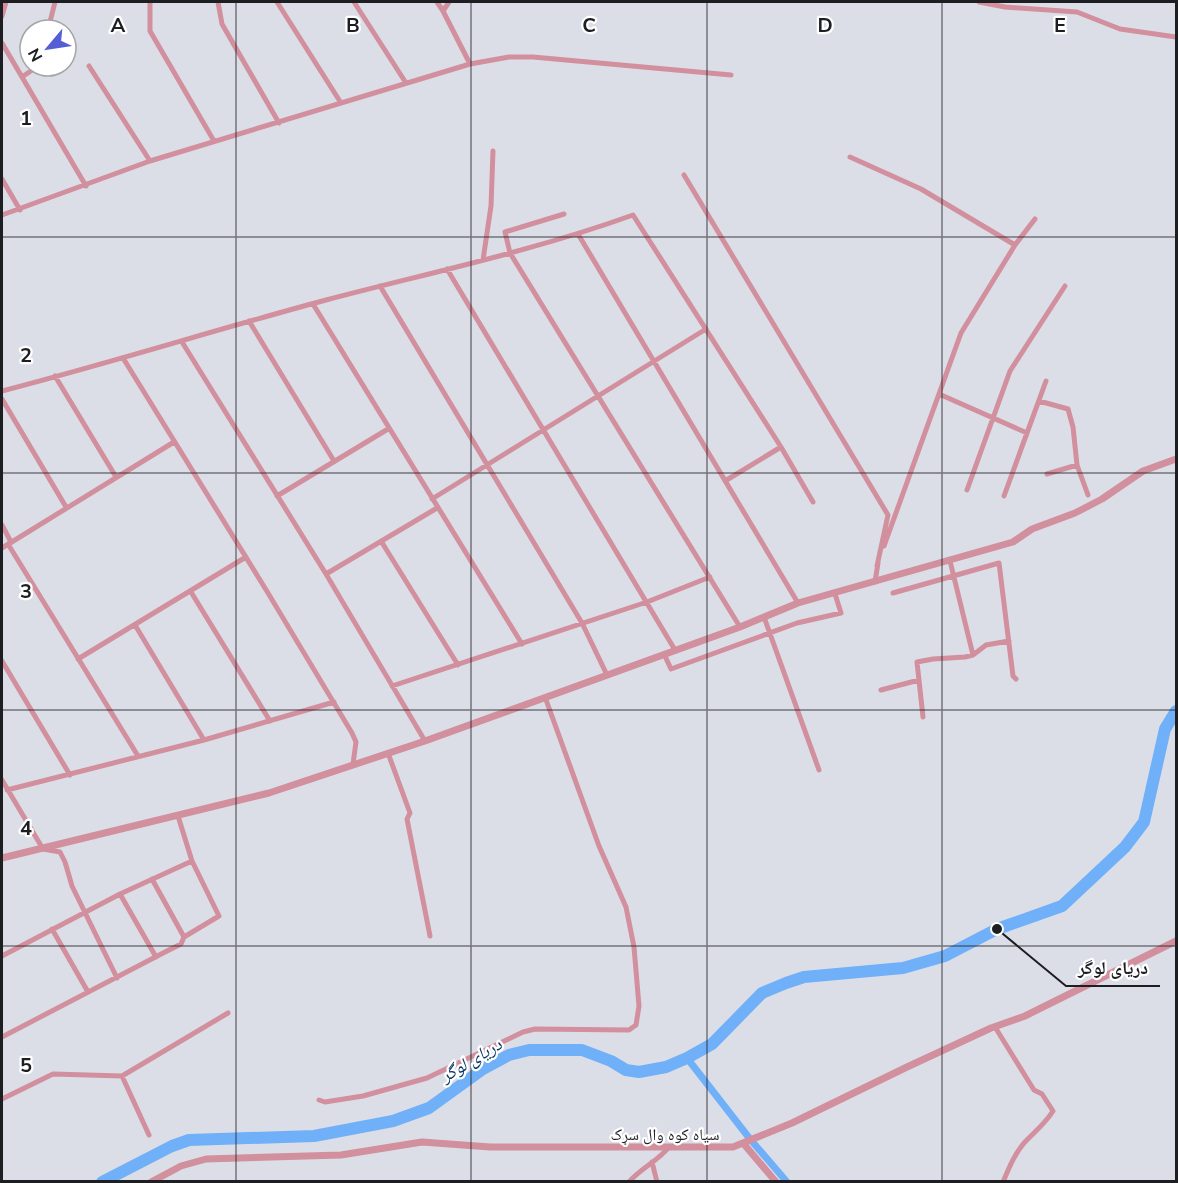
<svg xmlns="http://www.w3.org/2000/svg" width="1178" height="1183" font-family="'Nunito Sans','Noto Naskh Arabic',sans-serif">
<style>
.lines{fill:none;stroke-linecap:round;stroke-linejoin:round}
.canal{stroke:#70b0f9;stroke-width:7}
.river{stroke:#70b0f9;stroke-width:12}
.minor{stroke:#d28f9d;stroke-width:5}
.tertiary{stroke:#d28f9d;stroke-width:7}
.grid{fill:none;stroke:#1d1e21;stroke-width:1.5;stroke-opacity:0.55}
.labels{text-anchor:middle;stroke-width:4.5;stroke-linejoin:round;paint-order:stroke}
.street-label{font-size:16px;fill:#1d1e21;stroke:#fff}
.water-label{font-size:18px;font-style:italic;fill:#0b3966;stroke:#fff}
.grid-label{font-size:20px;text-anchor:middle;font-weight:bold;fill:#1d1e21;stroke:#fff;stroke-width:4.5;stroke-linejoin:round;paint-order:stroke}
.leader{fill:none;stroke:#1d1e21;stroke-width:2}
.callout-dot{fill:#1d1e21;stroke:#fff;stroke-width:2}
.callout-label{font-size:18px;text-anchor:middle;font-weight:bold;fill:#1d1e21;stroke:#fff;stroke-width:4.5;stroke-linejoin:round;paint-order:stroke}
</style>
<rect width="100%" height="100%" fill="#dbdee7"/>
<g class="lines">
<!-- canal -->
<path class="canal" d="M687,1058l63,81 37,43"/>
<!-- river -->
<path class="river" d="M102,1182l70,-36 17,-6 125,-4 79,-15 36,-13 54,-39 26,-14 20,-5h53l29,11 15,9 13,2 27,-5 21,-9 25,-14 50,-51 24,-10 18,-6 99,-9 42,-12 52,-27 65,-23 63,-59 19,-25 21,-93 11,-18"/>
<!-- minor -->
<path class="minor" d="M150,2v29l64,110
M218,2l4,22 57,99
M277,2l64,101
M354,2l52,81
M437,2l6,9 6,-9
M979,2l26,5 72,5 43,17 56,8
M443,11l27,53
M2,16l4,-14
M48,30l7,-28
M2,43l84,143
M89,66l61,95
M22,77l16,-11
M850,157l71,32 94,56
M684,175l204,340 -11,51
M2,179l18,31
M564,214l-59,18 5,21 230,374
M2,215l148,-54 320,-97 39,-7h24l198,18
M578,234l220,369
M483,260l8,-54 2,-55
M447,269l228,381
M380,286l202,337 25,52
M313,304l209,340
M249,321l85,140
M182,342l144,232 99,167
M123,358l145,235 84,140 4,9 -3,22
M55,376l61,101
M2,391c108,-28 216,-62 324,-91 103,-27 207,-49 307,-85l148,232 32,55
M939,394l88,39
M2,399l64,108
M1039,401l29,8 5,18 4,38 11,30
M1047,474l30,-9
M725,481l56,-34
M967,490l43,-119 55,-85
M277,496l111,-67
M1004,496l42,-115
M432,499l274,-170
M2,525l9,17
M381,541l77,124
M8,544l130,212
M884,546l77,-213 54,-88 20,-26
M2,548l172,-106
M950,561l23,94
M326,574l111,-66
M875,582l3,-19
M191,592l79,129
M893,593l106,-30 14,113 3,3
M764,617l55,153
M135,625l69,115
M664,654l7,15 126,-46 44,-10 -6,-19
M78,659l168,-102
M2,661l68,114
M392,686l255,-84 63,-25
M881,690l38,-10
M923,717l-6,-55 16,-3 32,-2 8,-2 13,-10 23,-4
M388,753l22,60 -3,6 23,117
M2,780l41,69 17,3 5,10 7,24 45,92
M7,790l197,-50 130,-38
M152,879l32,58
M120,894l36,63
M52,929l36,63
M2,956l118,-62 72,-33
M995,1027l39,63 8,4 11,17c-8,13 -19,21 -29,32 -10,12 -15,25 -21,39
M2,1037l163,-85 16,-8 3,-7 35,-21 -27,-55 -14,-45
M122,1076l27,59
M2,1099l51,-25 69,2 106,-63
M319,1100l6,2 38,-6 64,-18 96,-46 12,-3 94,1 7,-5 3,-19 -5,-59 -8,-40 -27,-61 -54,-149
M652,1162l5,20
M629,1182c12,-14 29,-21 40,-35"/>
<!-- tertiary -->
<path class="tertiary" d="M2,858l267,-65 156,-52 315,-114 58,-24 215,-61 19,-13 43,-16 27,-14 41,-28 33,-12
M743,1143l33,39
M151,1182l30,-16 25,-7 135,-4 81,-13 68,5h243l59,-24 115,-56 84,-39 34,-12 151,-75"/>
</g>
<!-- grid -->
<path class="grid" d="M236,2v1180M471,2v1180M707,2v1180M942,2v1180M2,237h1174M2,473h1174M2,710h1174M2,946h1174"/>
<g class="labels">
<!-- street labels -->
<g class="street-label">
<text x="665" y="1140">سیاه کوه وال سړک</text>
</g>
<!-- water labels -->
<g class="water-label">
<text transform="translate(471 1060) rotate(-31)" y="6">دریای لوگر</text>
</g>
</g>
<g class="grid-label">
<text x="118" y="32">A</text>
<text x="353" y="32">B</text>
<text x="589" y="32">C</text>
<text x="825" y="32">D</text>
<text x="1060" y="32">E</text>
<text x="26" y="125">1</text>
<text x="26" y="362">2</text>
<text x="26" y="598">3</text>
<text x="26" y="835">4</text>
<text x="26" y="1072">5</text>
</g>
<!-- callouts -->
<path class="leader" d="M997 929L1066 986H1160"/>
<circle class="callout-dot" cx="997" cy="929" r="6"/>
<g class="callout-label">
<text x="1113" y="974">دریای لوگر</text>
</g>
<!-- border -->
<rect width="1178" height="1183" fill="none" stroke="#1d1e21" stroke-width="6"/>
<!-- north arrow -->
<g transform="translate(48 48) rotate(241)"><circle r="28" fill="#ffffff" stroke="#a5a5a6" stroke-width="1.5"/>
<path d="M0-4.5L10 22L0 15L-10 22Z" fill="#565ed5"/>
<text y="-9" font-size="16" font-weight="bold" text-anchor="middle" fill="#1d1e21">N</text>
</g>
</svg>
